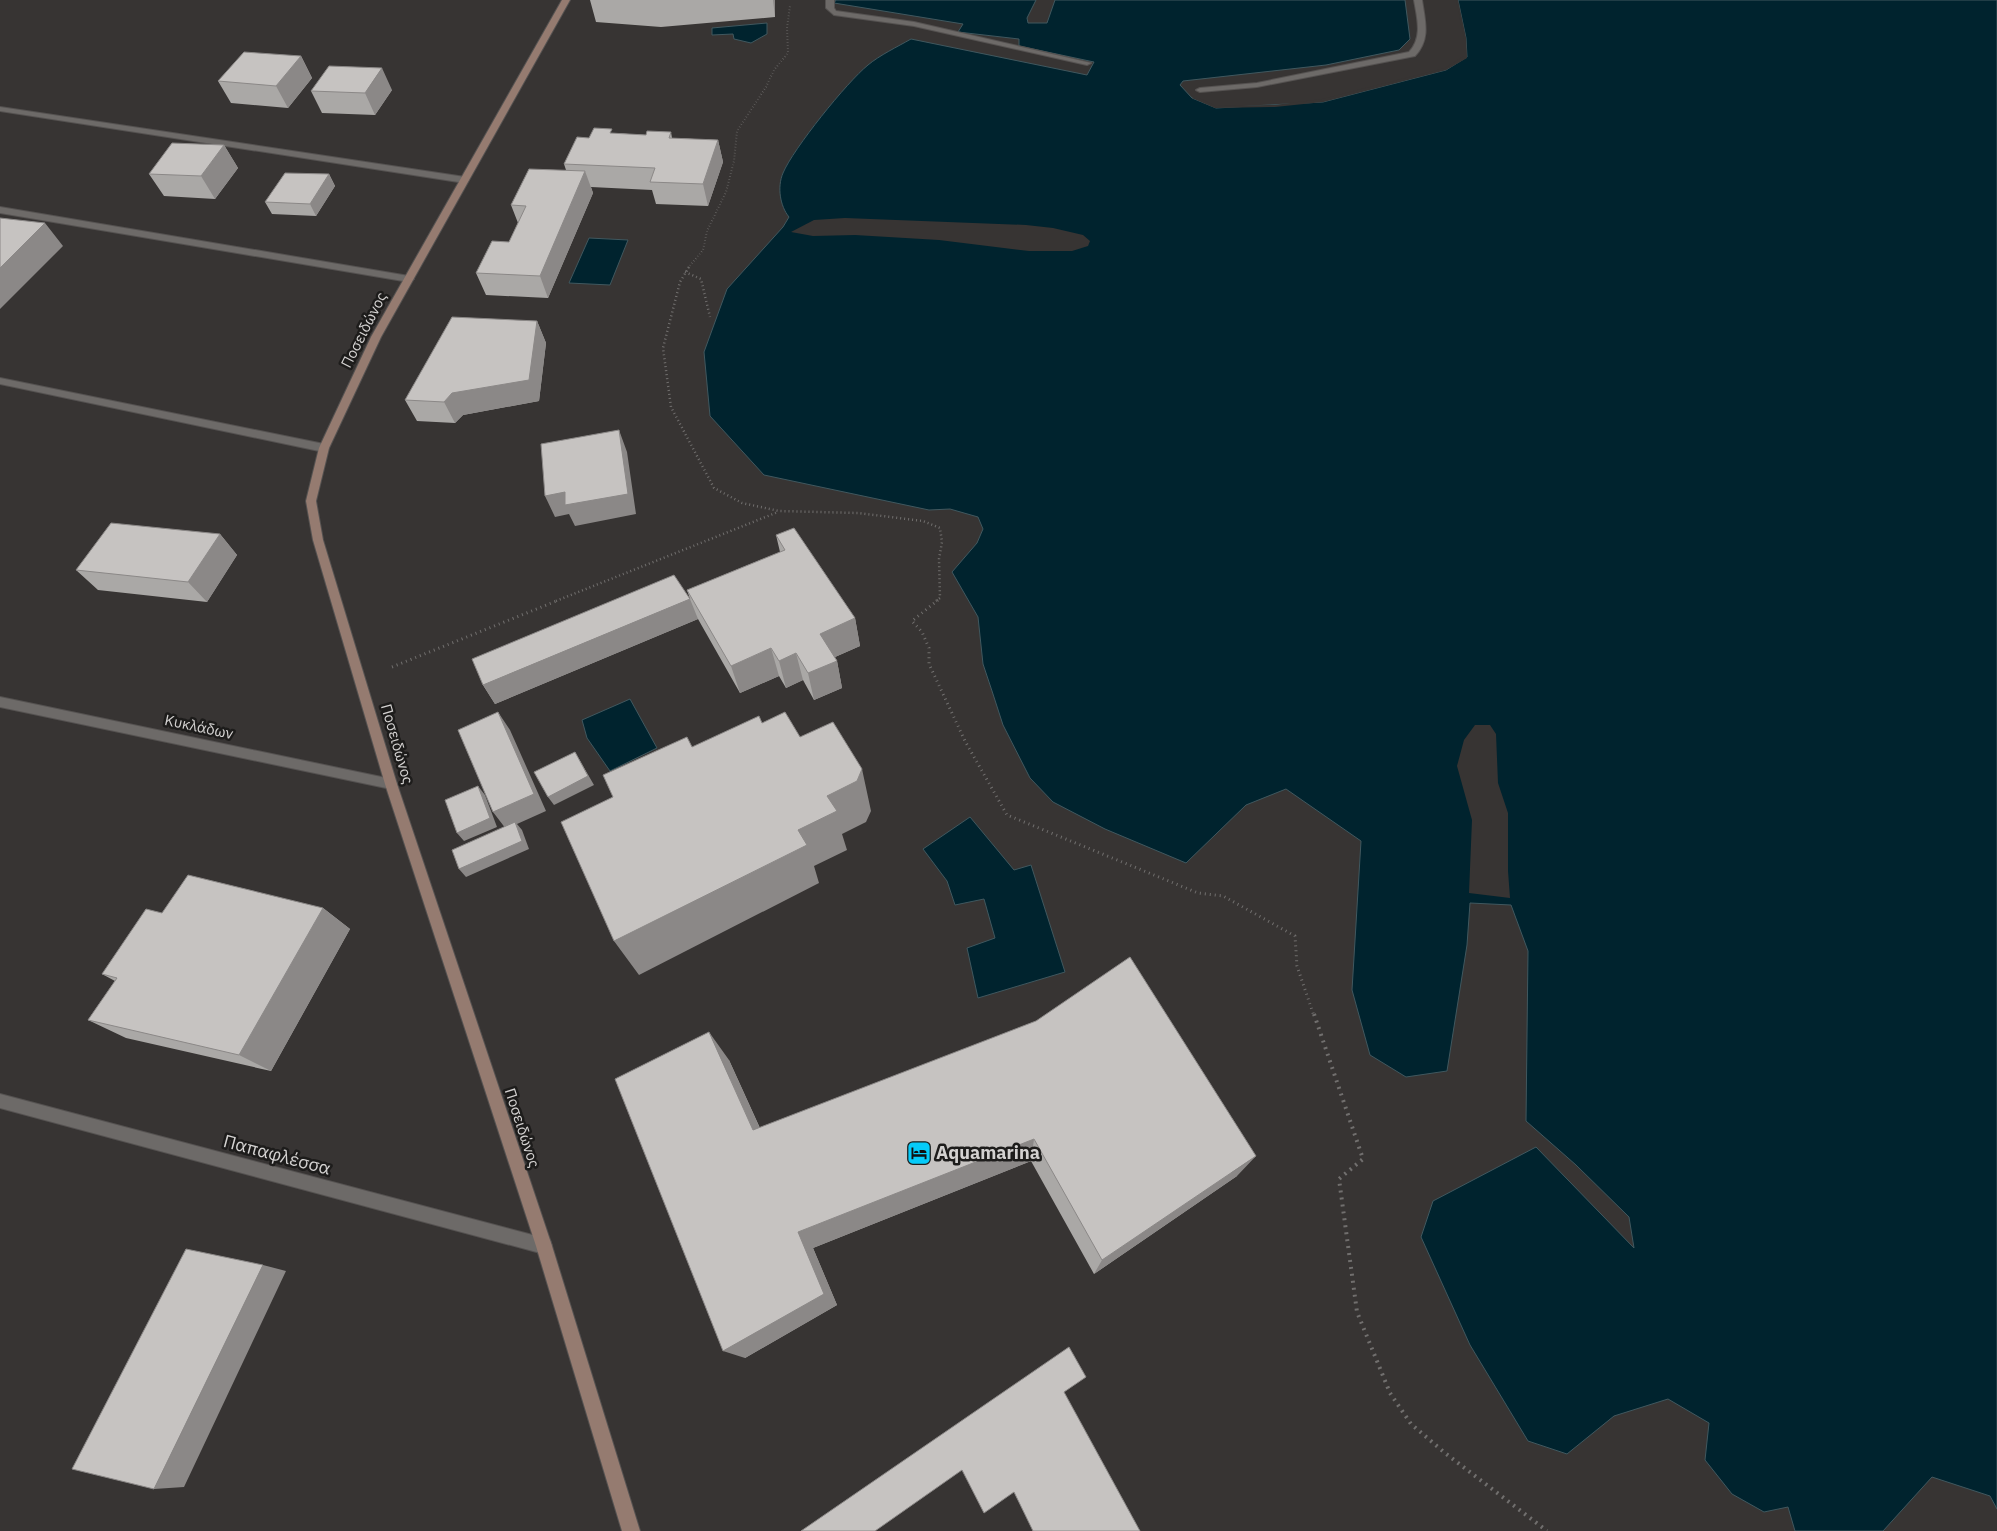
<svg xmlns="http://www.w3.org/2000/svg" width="1997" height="1531" font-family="'IBM Plex Sans',sans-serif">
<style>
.water{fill:#00232e;stroke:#40585f}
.pier{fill:#373433}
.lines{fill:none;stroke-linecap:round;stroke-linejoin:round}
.lane-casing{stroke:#555251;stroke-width:2}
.street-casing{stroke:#555251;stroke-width:2}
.secondary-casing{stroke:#555251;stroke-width:2}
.path-far3{stroke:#716f6e;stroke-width:2;stroke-dasharray:0.5 2.5;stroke-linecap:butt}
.path-far2{stroke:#716f6e;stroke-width:2.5;stroke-dasharray:1 3;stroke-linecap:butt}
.path-far1{stroke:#716f6e;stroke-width:3;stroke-dasharray:1 4;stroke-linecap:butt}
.path{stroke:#716f6e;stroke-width:4;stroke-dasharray:2 5;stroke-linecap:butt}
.lane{fill:#6d6a68;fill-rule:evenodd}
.street{fill:#6d6a68;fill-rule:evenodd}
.secondary{fill:#957b70;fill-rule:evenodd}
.wall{fill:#aaa8a6}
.shaded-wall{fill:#8b8887}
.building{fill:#c6c3c1;stroke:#8b8887}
.labels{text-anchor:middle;stroke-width:5;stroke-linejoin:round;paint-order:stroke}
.street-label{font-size:15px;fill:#d4d2d1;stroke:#1d1c1b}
.near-poi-label{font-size:18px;font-weight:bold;fill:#d4d2d1;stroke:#1d1c1b;text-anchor:start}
.near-street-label{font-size:18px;fill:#d4d2d1;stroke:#1d1c1b}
</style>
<rect width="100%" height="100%" fill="#373433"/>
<!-- water -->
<path class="water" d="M836,0h200l-9,18 1,5h19l8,-23h350l5,39 -11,11 -73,15 -143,16 -3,4 12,13 24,10 107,-6 123,-32 21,-13 -1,-19 -8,-38h539v1509l-7,-13 -58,-19 -49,54h-88l-7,-24 -24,5 -32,-18 -27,-34 4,-37 -41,-24 -54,17 -47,38 -39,-13 -58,-96 -49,-108 12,-36 103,-54 98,101 -5,-31 -53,-52 -50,-44 2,-170 -17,-46 -41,-2 -3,42 -20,126 -41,6 -36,-22 -18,-65 9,-149 -75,-52 -40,16 -60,58 -81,-34 -52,-27 -23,-24 -27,-53 -11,-34 -9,-27 -5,-47 -26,-45 25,-29 6,-14 -5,-12 -28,-8 -21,1 -165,-35 -54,-59 -6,-64 23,-63 56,-62 6,-10c-9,-11 -12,-30 -6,-44 10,-24 64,-91 85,-108 12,-10 29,-18 43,-26l176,36 7,-13 -75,-16v-7l-61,-7 5,-8 -129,-21z
M767,23v11l-16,9 -17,-4 -1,-5 -21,1v-7z
M589,238l39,2 -18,45 -41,-2z
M630,699l27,49 -47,23 -23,-33 -5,-18z
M970,817l44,53 17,-5 34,107 -87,26 -11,-50 28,-10 -11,-39 -29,6 -8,-24 -24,-32z"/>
<!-- pier -->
<path class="pier" d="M1456,0h2l8,38 1,20 -21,12 -123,32 -48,5 -60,1 -23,-10h7l17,8 59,-1 47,-6 123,-31 19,-12v-17z
M845,218l181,7 27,3 30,7 7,6 -2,5 -16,5h-43l-90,-11 -84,-5 -42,1 -22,-4 23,-12z
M1475,725h15l6,9 2,49 10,30v58l2,27 -41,-5 3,-73 -15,-54 7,-26z"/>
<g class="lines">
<!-- lane casing -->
<g class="lane-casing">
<path id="lane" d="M826,0h8v8l2,3 78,11 177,41 -4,2 -173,-39 -80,-11 -8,-7z
M1414,0h8c3,21 9,39 -7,56l-158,31 -57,5 -4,-2 4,-2 57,-5 152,-31c14,-15 8,-34 5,-52z"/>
</g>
<!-- street casing -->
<g class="street-casing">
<path id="street" d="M0,107l465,70 4,3 -4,3 -465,-72z
M0,207l409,69 5,3 -5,3 -409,-69z
M0,378l324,66 5,4 -5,4 -324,-68z
M0,697l391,82 4,1 2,4 -2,4 -4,1 -391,-82z
M0,1094l544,144 6,2 2,6 -2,6 -6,2 -544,-146z"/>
</g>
<!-- secondary casing -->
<g class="secondary-casing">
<path id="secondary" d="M562,0h8l-189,337 -52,111 -13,53 7,39 74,244 155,462 88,285h-18l-86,-285 -151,-462 -72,-244 -7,-39 13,-53 52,-111z"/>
</g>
<!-- path-far3 -->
<path class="path-far3" d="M688,268l15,-18 4,-19 19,-39 8,-31 3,-30 29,-44 8,-17 14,-17 -1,-25 3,-22"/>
<!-- path-far2 -->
<path class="path-far2" d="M689,267l-9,15 -17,66 8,59 43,81 28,15 37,8 79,2 65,8 17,7 2,14 -3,17 1,39 -4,3
M685,272l16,7 9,38
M556,601l222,-89"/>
<!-- path-far1 -->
<path class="path-far1" d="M938,600l-26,21 10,11 7,16v16l36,77 42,74 191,78 25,3 72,40 2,30 17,50
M392,667l167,-67"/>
<!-- path -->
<path class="path" d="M1314,1014l49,145 -24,20 18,133 33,81 21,31 34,29 102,78"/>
<!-- lane -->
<use href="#lane" class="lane"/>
<!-- street -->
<use href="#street" class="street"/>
<!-- secondary -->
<use href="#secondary" class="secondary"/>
</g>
<!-- wall -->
<path class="wall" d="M590,0h185v17l-114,10 -65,-5z
M301,56l11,22 -24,30 -57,-5 -13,-22z
M392,90l-17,25 -53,-2 -11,-22z
M671,132l1,6 46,2 5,22 -15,44 -52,-2 -4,-14 -61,-3 2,6 -45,105 -62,-3 -10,-22 33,-31 9,-19 -7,-18 55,-35 -2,-6 25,-26 24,-5 33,2z
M224,145l14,23 -23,31 -51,-3 -15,-22z
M329,174l6,12 -19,30 -44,-2 -7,-12z
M537,321l9,22 -7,58 -76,14 -8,8 -38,-2 -12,-21z
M220,534l17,21 -30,47 -109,-12 -22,-20z
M776,535l79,83 5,28 -25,11 2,4 5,27 -28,12 -11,-20 -17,8 -7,-12 -39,17 -42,-74 -203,85 -12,-19 207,-86 -3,-9 93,-38z
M323,908l27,21 -79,142 -145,-33 -38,-18 27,-39 -13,-7 60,-61z
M1036,1021l201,155 -143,98 -63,-113 -218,87 24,57 -92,53 -16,-298 31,68z"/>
<!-- shaded-wall -->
<path class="shaded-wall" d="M773,0h2v17z
M301,56l11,22 -24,30 -12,-22z
M382,68l10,22 -17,25 -10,-22z
M718,140l5,22 -15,44 -5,-22z
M224,145l14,23 -23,31 -14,-23z
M585,171l8,22 -45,105 -8,-22z
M329,174l6,12 -19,30 -6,-12z
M45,223l18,23 -63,63v-41z
M537,321l9,22 -7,58 -76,14 -8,8 -11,-21 8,-9z
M619,430l8,22 9,62 -61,12 -6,-12 -14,3 -10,-21z
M220,534l17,21 -30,47 -19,-20z
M690,599l8,20 -203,85 -12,-19z
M855,618l5,28 -34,15 -6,-27z
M771,648l8,28 -39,17 -9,-27z
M796,653l7,27 -17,8 -7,-27z
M837,661l5,27 -28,12 -6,-27z
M498,712l12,18 36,81 -29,13 5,6 7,19 -63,28 -7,-8 47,-40 -13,-17z
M575,752l19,33 -40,20 -6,-8z
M862,769l9,42 -5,11 -24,12 5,16 -33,16 5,17 -180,92 -25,-34 184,-111 29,-34z
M478,786l7,9 12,32 -33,14 -7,-8z
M323,908l27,21 -79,142 -32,-16z
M709,1032l20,28 42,93 -18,-23z
M1034,1139l-3,22 -218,87 24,57 -92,53 -22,-7 75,-119z
M1256,1156l-19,20 -143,98 8,-14z
M263,1265l23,6 -102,216 -30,2z"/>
<!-- building -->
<path class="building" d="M244,52l57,4 -25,30 -58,-5z
M329,66l53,2 -17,25 -54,-2z
M594,128l18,1 -2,4 36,2 1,-4 24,1 -2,6 49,2 -15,44 -53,-2 5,-14 -91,-4 13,-27 12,1z
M172,143l52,2 -23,31 -52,-2z
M529,169l56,2 -45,105 -64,-3 16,-32 17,1 17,-36 -15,-1z
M285,173l44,1 -19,30 -45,-2z
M0,218l45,5 -45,45z
M452,317l85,4 -8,59 -77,13 -8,9 -39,-2z
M619,430l9,64 -63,11v-13l-20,4 -4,-52z
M111,523l109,11 -32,48 -112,-12z
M794,528l61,90 -35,16 17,27 -29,12 -12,-20 -17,8 -8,-13 -40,18 -44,-76 98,-40 -9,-15z
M674,575l16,24 -207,86 -11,-26z
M498,712l36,82 -41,18 -35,-82z
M785,712l15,25 33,-15 29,47 -5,12 -30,15 10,15 -39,19 9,15 -193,96 -53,-119 52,-25 -10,-22 84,-38 5,10 67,-31 3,7z
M575,752l13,24 -40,21 -14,-25z
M478,786l12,32 -33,15 -12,-33z
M515,822l7,19 -63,28 -7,-19z
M188,875l135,33 -84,147 -151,-35 29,-42 -15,-4 44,-65 16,4z
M1130,957l126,199 -154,104 -68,-121 -236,93 26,62 -101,57 -108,-272 94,-47 44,98 283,-109z
M186,1249l77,16 -109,224 -82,-20z
M1069,1347l17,30 -22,15 76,139h-107l-19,-39 -30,21 -22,-43 -87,61h-74z"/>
<!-- icons -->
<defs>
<g id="hotel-square" transform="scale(1.25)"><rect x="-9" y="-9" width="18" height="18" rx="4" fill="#06cbf9" stroke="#1d1c1b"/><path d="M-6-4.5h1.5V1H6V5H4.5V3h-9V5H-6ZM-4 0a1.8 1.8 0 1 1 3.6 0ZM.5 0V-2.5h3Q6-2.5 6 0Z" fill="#111"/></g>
</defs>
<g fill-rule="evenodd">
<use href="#hotel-square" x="919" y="1153"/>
</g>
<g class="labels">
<!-- street labels -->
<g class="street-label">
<text transform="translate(364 330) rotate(-63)" y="5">Ποσειδώνος</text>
<text transform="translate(199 727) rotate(12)" y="5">Κυκλάδων</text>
<text transform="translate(397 744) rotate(74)" y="5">Ποσειδώνος</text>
<text transform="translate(522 1128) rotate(72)" y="5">Ποσειδώνος</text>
</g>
<!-- near-poi labels -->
<g class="near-poi-label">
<text x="936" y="1159">Aquamarina</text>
</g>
<!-- near-street labels -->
<g class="near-street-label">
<text transform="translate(277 1155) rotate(15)" y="6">Παπαφλέσσα</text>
</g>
</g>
</svg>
